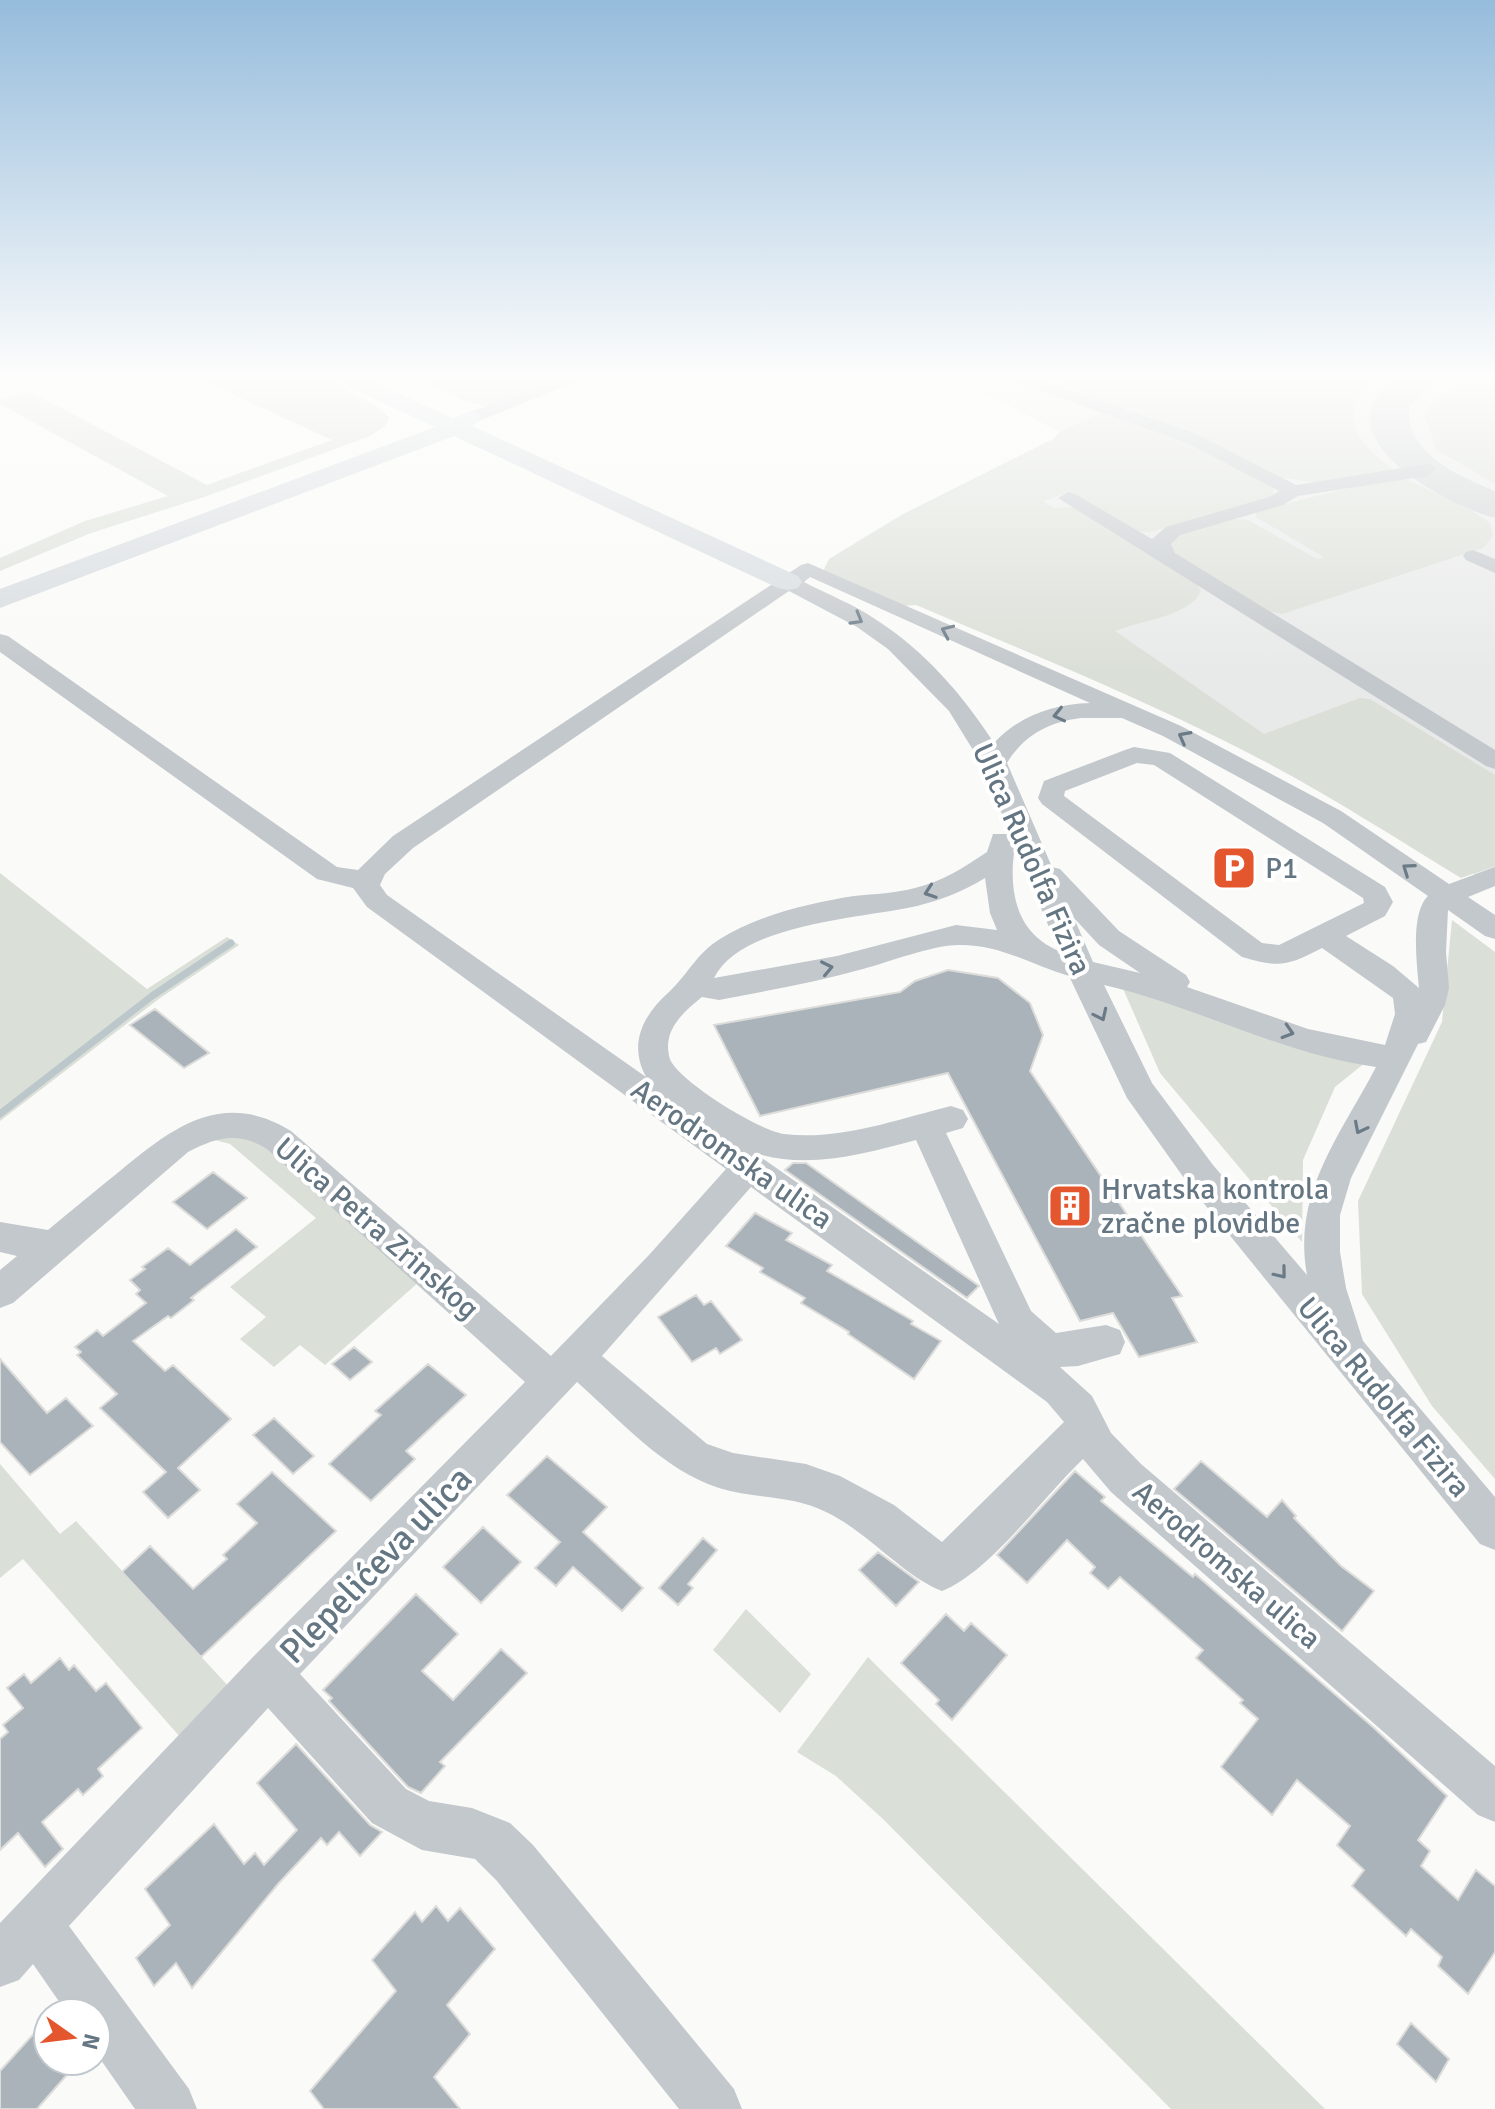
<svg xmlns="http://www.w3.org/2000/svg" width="1495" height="2109" font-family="Signika,sans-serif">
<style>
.built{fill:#e8e9e9}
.green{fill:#dadfd7}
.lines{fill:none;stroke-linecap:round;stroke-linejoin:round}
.stream{stroke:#bbc7cb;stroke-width:7}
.taxiway{fill:#ced2d4;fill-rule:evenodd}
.building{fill:#aab3b9;stroke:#dcdcda;stroke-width:2}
.minor{fill:#c3c8cc;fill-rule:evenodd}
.major{fill:#d6dbdf;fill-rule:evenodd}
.oneway{stroke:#6a7a87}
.labels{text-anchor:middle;stroke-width:8;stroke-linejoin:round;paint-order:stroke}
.street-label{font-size:30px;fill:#657683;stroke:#fff}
.poi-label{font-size:30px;fill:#657683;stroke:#fff;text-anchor:start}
.near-street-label{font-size:36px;fill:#657683;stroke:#fff}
</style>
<rect width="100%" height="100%" fill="#fafaf8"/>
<!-- built -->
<path class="built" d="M982,378h513v508l-151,-85 -495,-249 220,-115 -104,-55z"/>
<!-- green -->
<path class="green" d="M197,378h132c17,17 47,21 60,40l-4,8 -15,10 -166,61 -113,36 -91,38v-13l85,-37 83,-25 -168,-92v-4l29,-9 178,94 125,-45z
M421,378h149l-81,30 -29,-9z
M1049,378h328c-46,34 -19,66 18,93l-73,12 -39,-5 -195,-81 -23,-14z
M1495,381v103l-58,-34 -13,-35c14,-26 43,-29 71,-34z
M1107,411l81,29 85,47v8l-8,5 -115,32 -15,-1 -68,-38 -24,8 10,7 23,-1 120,76 5,8c-10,25 -63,30 -86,40l149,103 96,-36 10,1 125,76v91l-34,12c-75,-46 -148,-93 -226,-132 -104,-52 -212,-96 -319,-141l-14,1 -79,-35 6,-12 74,-45 150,-75 6,-7z
M1404,478l67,32 19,13 3,13 -10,12 -201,66 -16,-3 -96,-59 -2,-10c20,-14 56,-26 80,-22l69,39 7,-2 -68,-40v-6l114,-28z
M0,873l147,116 80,-52 12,8 -79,53 -160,123z
M1452,920l43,32v527l-63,-73 -70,-112 -4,-93 84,-179z
M1121,984l245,78 -31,25 -32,73 -1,82 -142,-169z
M228,1135l36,8 156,138 -95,84 -25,-20 -26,22 -34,-28 26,-22 -36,-30 86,-69 -86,-74 -22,-6z
M0,1464l60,70 16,-13 155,168 -50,49 -158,-179 -23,19z
M746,1609l65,65 -31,39 -67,-63z
M868,1657l27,27 430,425h-154l-288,-290 -47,-43 -39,-24z"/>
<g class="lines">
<!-- stream -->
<path class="stream" d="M0,1114l152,-118 79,-53"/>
<!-- taxiway -->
<path class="taxiway" d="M1398,378h40l-4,8 -24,19c-8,47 49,71 85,86v27c-49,-12 -183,-86 -97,-140z"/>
</g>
<!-- building -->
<path class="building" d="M948,970l50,8 32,25 13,32 -13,36 152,225 -10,2 25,44 -58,15 -26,-44 -33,8 -132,-248 -188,43 -46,-91 186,-33 15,-11z
M155,1009l54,44 -25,15 -54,-43z
M793,1163h13l173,123 -12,12 -182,-128z
M213,1172l34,26 -40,31 -34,-27z
M755,1213l37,20 -6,7 46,25 -5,6 86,50 -2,3 30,17 -27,38 -66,-45 1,-2 -48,-29 4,-5 -45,-26 3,-4 -37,-22z
M236,1229l21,18 -66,51 3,2 -23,18 -3,-2 -35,25 32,30 8,-6 58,54 -53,49 22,22 -32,28 -25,-26 23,-20 -66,-64 17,-14 -40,-39 4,-3 -6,-5 22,-17 6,6 43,-33 -10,-9 4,-4 -10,-10 15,-11 -3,-2 26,-19 22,17z
M696,1295l8,10 7,-4 31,39 -22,14 -4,-6 -24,14 -34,-45z
M354,1347l18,15 -22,18 -18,-16z
M0,1359l47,54 19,-15 27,28 -63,49 -30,-33z
M428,1364l38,31 -60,56 9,8 -44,42 -42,-37 52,-49 -6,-4z
M274,1418l40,38 -21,18 -40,-39z
M547,1456l60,51 -24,25 60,56 -21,23 -49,-44 -17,19 -21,-18 25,-26 -53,-47z
M1201,1461l66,56 15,-17 14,16 -2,2 47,48 33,25 -32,40 -168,-142z
M1075,1471l30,26 -4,4 92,76 2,-3 178,153 74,69 -29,44 12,11 -9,15 37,34 18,-30 19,16v66l-27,42 -30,-28 4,-9 -31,-28 -5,7 -54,-50 12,-16 -27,-25 13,-19 -53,-46 -25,35 -51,-48 37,-48 -18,-16 3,-3 -47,-42 7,-8 -83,-73 -12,12 -18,-16 5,-6 -28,-27 -40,43 -30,-28z
M272,1472l64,59 -135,126 -79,-85 28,-26 43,43 34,-30 -4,-4 34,-32 -20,-19z
M483,1527l38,35 -40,41 -38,-36z
M703,1538l14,12 -29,34 5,4 -15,17 -19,-17z
M878,1552l41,30 -23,24 -37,-36z
M416,1594l42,40 -36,37 31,29 48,-51 26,24 -87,89 5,4 -24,27 -13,-6 -79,-86 3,-3 -9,-8z
M946,1614l18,17 7,-8 36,32 -55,65 -16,-16 3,-4 -38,-37z
M60,1658l9,12 5,-5 22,26 10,-8 36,45 -44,41 5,7 -20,19 -5,-6 -36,33 21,27 -18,18 -27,-34 -18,17v-111l8,-7 -5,-7 20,-17 -16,-20 17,-14 7,9z
M296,1744l74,81 12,7 -22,24 -21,-24 -12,13 -6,-7 -43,46 -86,104 -16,-25 -22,23 -18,-28 34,-33 -25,-36 69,-65 30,40 11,-11 9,12 33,-35 -40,-47z
M436,1906l12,15 12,-13 35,41 -48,56 23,29 -36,43 26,32h-136l-14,-18 86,-100 -24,-31 43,-48 7,10z
M48,2018v43h31l-42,48h-37v-38z
M1411,2023l38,36 -13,23 -39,-38z"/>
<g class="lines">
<!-- minor -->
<path class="minor" d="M564,378h22l-110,44h-12l-3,-4 3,-4z
M1013,378h23l163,57 97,50 131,-21 7,2 2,4 -9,6 -129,20 -15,9 -103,30 -9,9 4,9 320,197v19l-9,-3 -428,-268 10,-6 7,2 77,45 14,-12 103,-30 10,-6 -92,-48 -172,-61z
M1473,550l22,9v14l-29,-13 -3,-4 3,-4z
M808,563l373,163 160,85 108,73 46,-17v19l-27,11 27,18v24l-10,-3 -37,-26 -2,42 3,36 -4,17 -19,37 -8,2 -67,134 -11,37v37l6,36 17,53 132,156v53l-15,-6 -291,-359 -62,-87 -58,-122c-38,-11 -69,-32 -111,-31 -25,0 -69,17 -95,24 -47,13 -96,22 -144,31l-17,-3c-15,12 -33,27 -34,48 0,6 1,14 4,18 14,22 86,67 112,71 56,7 114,-15 167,-28l12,4 5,9 -5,9 -17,5 85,178 25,22 50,-8 14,5 5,12 -5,12 -42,12 -18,1 32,29 19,37 30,31 354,302v56l-17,-7 -367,-323 -28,-33c-40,38 -93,113 -141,132 -39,-15 -74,-59 -116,-79 -34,-17 -72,-13 -107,-24 -56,-18 -99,-68 -142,-106l-277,292 106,115 23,12 43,7 38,15 23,22 201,244 8,20h-63l-182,-228 -22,-22 -53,-9 -50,-27 -104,-115 -199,218 120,163 8,20h-62l-39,-56v-40h-29l-34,-49 -14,16 -19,7v-64l252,-265 273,-276 -258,-233c-28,-18 -51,-12 -79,3l-175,151 -13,5v-38l17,-14 -17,-4v-30l48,8c24,-20 48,-40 72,-59 53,-44 103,-82 171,-40l260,225 98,-101 77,-86 -359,-262 -14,-19 -36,-9 -317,-227v-18l8,2 329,231 21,3 35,-34 408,-271zM810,577l280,126c-37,1 -71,13 -96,40 -31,-48 -70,-93 -119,-124 -22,-15 -48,-25 -71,-37zM789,591l68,36 31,22 61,62 32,52 29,71h-17l-6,18c-22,15 -46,30 -72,36 -19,5 -40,6 -61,8 -44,7 -96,19 -134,43 -23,14 -32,35 -50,52 -27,24 -42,52 -24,86l-259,-182 -7,-10 5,-11 28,-26zM1081,718h41l41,18 160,87 105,73c-18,17 -11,69 -9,92l-26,-22 -47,-30 39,-20 8,-14 -8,-15 -215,-134 -36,-6 -9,3 -81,31 -6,17 4,6 200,153c38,11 45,9 80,-9l71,50 2,16 -10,31 -77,-16 -121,-42 3,-5 -4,-7 -67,-44 -59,-62 -8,-2 -45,-104c17,-28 42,-41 74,-45zM1137,763l17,2 209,133 1,5 -85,42 -17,-2 -198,-147 1,-5zM1015,846l44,105c-44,-18 -51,-62 -44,-105zM985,878l5,35 7,17 -41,-5 -119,31 -123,22c27,-55 151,-60 203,-72 24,-6 47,-15 68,-28zM1074,918l25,27 41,28 -47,-11zM1104,985c92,21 177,69 272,82 -36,69 -84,126 -69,208l-94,-110 -61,-82zM916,1140l82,182 1,2 -244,-171c53,17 108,1 161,-13zM751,1187l296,215 17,20 -122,120 -48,-37 -54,-29 -34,-12 -73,-11 -26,-9 -105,-88z"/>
<!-- major -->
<path class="major" d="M337,378h28l88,40 17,-7 8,2 4,5 -10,8 326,150 4,6 -4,6 -10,2 -10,-2 -324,-152 -454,172v-19l435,-162 -95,-44z"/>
</g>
<!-- one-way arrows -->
<defs><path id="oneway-chevron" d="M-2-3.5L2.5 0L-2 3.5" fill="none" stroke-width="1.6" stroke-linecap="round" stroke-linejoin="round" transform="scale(2)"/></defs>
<g class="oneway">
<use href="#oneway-chevron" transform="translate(857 619) rotate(30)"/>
<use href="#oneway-chevron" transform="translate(947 631) rotate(-156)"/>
<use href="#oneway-chevron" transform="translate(1059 715) rotate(167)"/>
<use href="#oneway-chevron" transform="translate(1184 737) rotate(-152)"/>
<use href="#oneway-chevron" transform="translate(1408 869) rotate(-145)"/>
<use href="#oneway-chevron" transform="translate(930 892) rotate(161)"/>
<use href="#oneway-chevron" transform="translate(827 968) rotate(-12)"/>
<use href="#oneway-chevron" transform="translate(1101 1015) rotate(65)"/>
<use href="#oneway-chevron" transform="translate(1288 1032) rotate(17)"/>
<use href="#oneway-chevron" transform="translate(1360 1128) rotate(117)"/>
<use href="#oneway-chevron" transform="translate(1281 1273) rotate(51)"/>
</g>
<!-- sky -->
<linearGradient id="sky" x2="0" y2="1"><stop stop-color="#96bcdc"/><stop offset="0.56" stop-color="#fdfdfc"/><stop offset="1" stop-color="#fdfdfc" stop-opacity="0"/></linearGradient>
<rect width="1495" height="673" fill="url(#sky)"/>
<!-- icons -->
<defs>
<g id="parking-square" transform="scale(2.3)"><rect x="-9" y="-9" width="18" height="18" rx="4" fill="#e4572e" stroke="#fff"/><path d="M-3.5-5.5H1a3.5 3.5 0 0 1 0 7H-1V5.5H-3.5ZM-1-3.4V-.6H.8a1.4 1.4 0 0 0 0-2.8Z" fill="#fff"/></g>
<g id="building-square" transform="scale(2.3)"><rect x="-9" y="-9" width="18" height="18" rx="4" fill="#e4572e" stroke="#fff"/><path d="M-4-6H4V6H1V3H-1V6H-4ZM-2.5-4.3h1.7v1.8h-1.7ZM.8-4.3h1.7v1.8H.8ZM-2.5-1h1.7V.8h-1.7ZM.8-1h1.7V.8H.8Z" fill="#fff"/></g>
</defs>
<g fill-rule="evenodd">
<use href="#parking-square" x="1234" y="868"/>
<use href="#building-square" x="1070" y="1206"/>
</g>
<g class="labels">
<!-- street labels -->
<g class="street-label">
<text transform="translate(1032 859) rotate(66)" y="10">Ulica Rudolfa Fizira</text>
<text transform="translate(732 1154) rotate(35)" y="10">Aerodromska ulica</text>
<text transform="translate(377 1228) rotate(41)" y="10">Ulica Petra Zrinskog</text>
<text transform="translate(1384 1397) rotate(50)" y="10">Ulica Rudolfa Fizira</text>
<text transform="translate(1227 1565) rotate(41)" y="10">Aerodromska ulica</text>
</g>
<!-- poi labels -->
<g class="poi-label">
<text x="1265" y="878">P1</text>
<text x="1101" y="1199">Hrvatska kontrola<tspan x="1101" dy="34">zračne plovidbe</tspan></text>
</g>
<!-- near-street labels -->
<g class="near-street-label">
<text transform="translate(375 1564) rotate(-46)" y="13">Plepelićeva ulica</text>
</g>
</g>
<!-- north arrow -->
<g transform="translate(72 2037) rotate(104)"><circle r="38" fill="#ffffff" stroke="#c1c8cd" stroke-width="2"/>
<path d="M0-6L14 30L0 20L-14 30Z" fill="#e4572e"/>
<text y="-12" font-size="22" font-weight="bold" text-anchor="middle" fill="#657683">N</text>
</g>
</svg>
